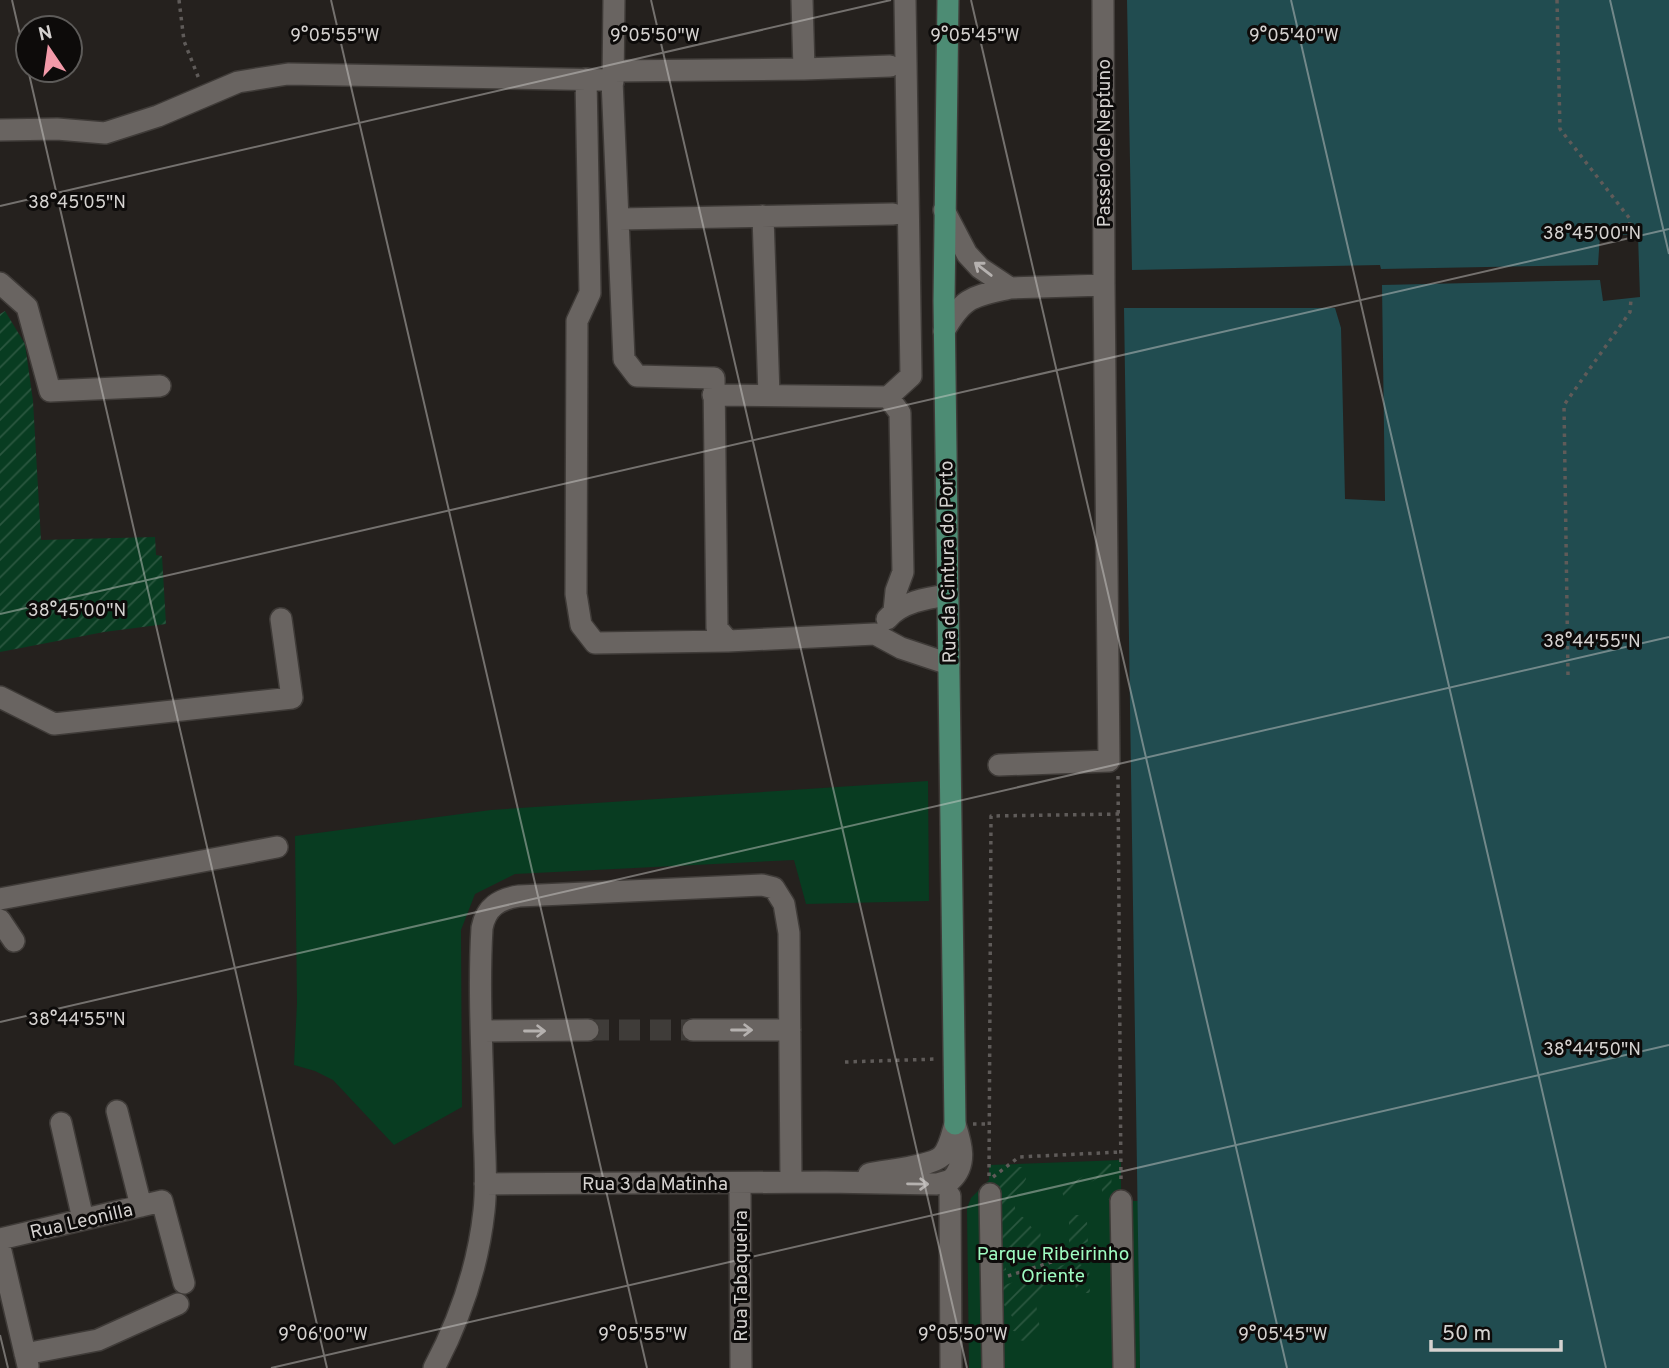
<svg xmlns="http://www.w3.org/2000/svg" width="1669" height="1368" font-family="Overpass,sans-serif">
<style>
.green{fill:#083c21}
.garden{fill:url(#garden-furrows)}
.water{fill:#214c50}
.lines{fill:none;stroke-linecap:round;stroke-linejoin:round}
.minor-tunnel{stroke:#3f3c39;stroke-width:21;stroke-dasharray:21 10;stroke-linecap:butt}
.minor-casing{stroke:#3f3b38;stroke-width:24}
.major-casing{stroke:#3f3b38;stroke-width:24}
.path{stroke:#5f5b59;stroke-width:3.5;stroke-dasharray:3.5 5;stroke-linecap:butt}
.minor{stroke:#696461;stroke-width:21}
.major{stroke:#4d8c74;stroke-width:21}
.oneway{stroke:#b5b1af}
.ticks{fill:none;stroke:#d5d2d0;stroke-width:2;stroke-opacity:0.45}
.labels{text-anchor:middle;stroke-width:6;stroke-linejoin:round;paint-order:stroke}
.street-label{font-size:19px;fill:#d5d2d0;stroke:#0d0b0a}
.park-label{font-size:19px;fill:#9efac0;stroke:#0d0b0a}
.ticks-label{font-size:18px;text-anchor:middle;fill:#d5d2d0;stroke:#0d0b0a;stroke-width:6;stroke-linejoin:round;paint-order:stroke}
</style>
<defs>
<pattern id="garden-furrows" width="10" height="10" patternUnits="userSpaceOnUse" patternTransform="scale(1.75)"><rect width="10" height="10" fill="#083c21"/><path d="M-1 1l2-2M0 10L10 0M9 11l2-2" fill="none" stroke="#2b5740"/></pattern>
</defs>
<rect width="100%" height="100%" fill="#25211e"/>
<!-- green -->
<path class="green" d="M928,781l1,120 -123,3 -12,-44 -279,14 -40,20 -14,36 1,177 -68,38 -61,-65 -18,-9 -21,-6 3,-62 -2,-167 196,-26z
M1121,1160v41h17l2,167h-171l-2,-160 4,-10 18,-18v-15z"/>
<!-- garden -->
<path class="garden" d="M5,311l20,33 8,57 8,139 114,-3 1,18 6,1 4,68 -62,8 -104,20v-338z
M1103,1164h8l1,37 -9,-3 -3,-21 -36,20 -3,-7z
M1014,1167h12v12l-12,20 2,17 7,1 10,12 7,-1 1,14 -17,14 -18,-7v21l-10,3 -2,-84z
M1069,1215h12v7h6l1,20 -19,6z
M1072,1262l17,5 1,26h-13l-4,-18h-6l-32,23 6,37h-8l-6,7 -15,-4 3,-7h-18v-2l10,-2 6,-9 -17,-25v-5z"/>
<!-- water -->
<path class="water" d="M1127,0h542v1368h-529l-16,-1060h211l6,20 4,171 40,2 -3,-216 218,-5 3,21 37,-4 -2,-62h-38l-2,30 -217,4 -1,-4 -248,5z"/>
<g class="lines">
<!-- minor-tunnel -->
<path class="minor-tunnel" d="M588,1030h105"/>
<!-- minor casing -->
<g class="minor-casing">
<path id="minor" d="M802,0l2,69
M1103,0l1,285
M613,71l191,-2 86,-3
M586,79l4,214 -13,28 -1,273 5,31 14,18 133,-2
M613,82l1,-82
M0,130l57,-1 48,4 53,-17 80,-34 50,-8 324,6 12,279 13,17 77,2 3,250 11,13 147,-7 26,14 48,16
M763,216l6,179
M619,219l274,-5
M0,283l27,24 23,84 110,-5
M944,331c20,-35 28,-34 66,-43l-30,-20 -13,-14 -23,-44
M713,395l175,2 12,16 3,159 -7,19 -2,20
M888,397l23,-21 -6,-376
M887,619c14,-17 40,-21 61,-24
M0,697l54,27 238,-26 -11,-79
M999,765l110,-4 -5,-476 -94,3
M0,899l277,-52
M0,920l14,21
M693,1030h97
M483,1031l105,-1
M117,1111l24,95
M61,1123l22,96
M869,1174c17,-4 61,-7 73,-18 7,-7 10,-22 13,-32
M740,1183l1,185
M485,1184l341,-2 111,2 14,-4c17,-16 10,-37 4,-56
M990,1194l3,174
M950,1196l1,172
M1121,1201l3,167
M0,1239l162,-38 22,82
M0,1247l28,119
M25,1354l73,-14 80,-36
M434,1368c26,-49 44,-101 50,-157 3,-26 1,-53 0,-80 -1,-67 -6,-136 -2,-203 4,-21 17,-29 37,-32l243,-11 12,3 10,16 5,29 2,249"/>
</g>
<!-- major casing -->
<g class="major-casing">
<path id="major" d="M948,0l-4,301 11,823"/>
</g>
<!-- path -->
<path class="path" d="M179,0l5,41 15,38
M1557,0l3,129 70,90 -1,15
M1568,675l-4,-270 66,-93 1,-13
M1118,776l3,408
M845,1062l92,-3
M973,1124h16
M989,1176l2,-360 128,-2
M993,1177l26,-20 102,-5
M1008,1276l62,-20 36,-3"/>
<!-- minor -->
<use href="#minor" class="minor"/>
<!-- major -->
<use href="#major" class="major"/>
</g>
<!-- one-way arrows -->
<defs><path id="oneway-shaft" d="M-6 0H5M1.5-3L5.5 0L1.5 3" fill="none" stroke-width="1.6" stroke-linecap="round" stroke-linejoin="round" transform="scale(1.75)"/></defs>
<g class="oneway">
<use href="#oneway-shaft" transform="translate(983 269) rotate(-142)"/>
<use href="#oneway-shaft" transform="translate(742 1030)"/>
<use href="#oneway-shaft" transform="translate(535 1031)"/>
<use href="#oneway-shaft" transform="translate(918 1184) rotate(1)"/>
</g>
<!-- ticks -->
<path class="ticks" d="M12,0l315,1368M331,0l316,1368M651,0l316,1368M971,0l316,1368M1291,0l315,1368M1610,0l59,254M0,206l891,-206M0,614l1669,-385M0,1022l1669,-385M0,1335l8,33M271,1368l1398,-323"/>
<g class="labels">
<!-- street labels -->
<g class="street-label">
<text transform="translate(1103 143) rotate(-90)" y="7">Passeio de Neptuno</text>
<text transform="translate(947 562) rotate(-91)" y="7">Rua da Cintura do Porto</text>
<text x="655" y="1190">Rua 3 da Matinha</text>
<text transform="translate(81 1220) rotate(-13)" y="7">Rua Leonilla</text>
<text transform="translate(740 1276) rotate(-90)" y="7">Rua Tabaqueira</text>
</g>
<!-- park labels -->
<g class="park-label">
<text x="1053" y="1260">Parque Ribeirinho<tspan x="1053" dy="22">Oriente</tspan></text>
</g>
</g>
<g class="ticks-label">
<text x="335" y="41">9°05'55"W</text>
<text x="655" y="41">9°05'50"W</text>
<text x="975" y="41">9°05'45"W</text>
<text x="1294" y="41">9°05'40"W</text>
<text x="77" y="208">38°45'05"N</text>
<text x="1592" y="239">38°45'00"N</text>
<text x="77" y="616">38°45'00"N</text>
<text x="1592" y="647">38°44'55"N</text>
<text x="77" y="1025">38°44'55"N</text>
<text x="1592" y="1055">38°44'50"N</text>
<text x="323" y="1340">9°06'00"W</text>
<text x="643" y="1340">9°05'55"W</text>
<text x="963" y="1340">9°05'50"W</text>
<text x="1283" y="1340">9°05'45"W</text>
</g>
<!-- north arrow -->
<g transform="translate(49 49) rotate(347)"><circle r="33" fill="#0d0b0a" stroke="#5d5b59" stroke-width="2"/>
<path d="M0-5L12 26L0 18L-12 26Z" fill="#f39aa9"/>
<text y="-10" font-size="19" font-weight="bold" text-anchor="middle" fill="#d5d2d0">N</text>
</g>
<!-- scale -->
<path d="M1431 1340v10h130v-10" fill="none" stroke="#d5d2d0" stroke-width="3.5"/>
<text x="1442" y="1340" font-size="21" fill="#d5d2d0" stroke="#0d0b0a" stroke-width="5" paint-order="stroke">50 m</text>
</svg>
